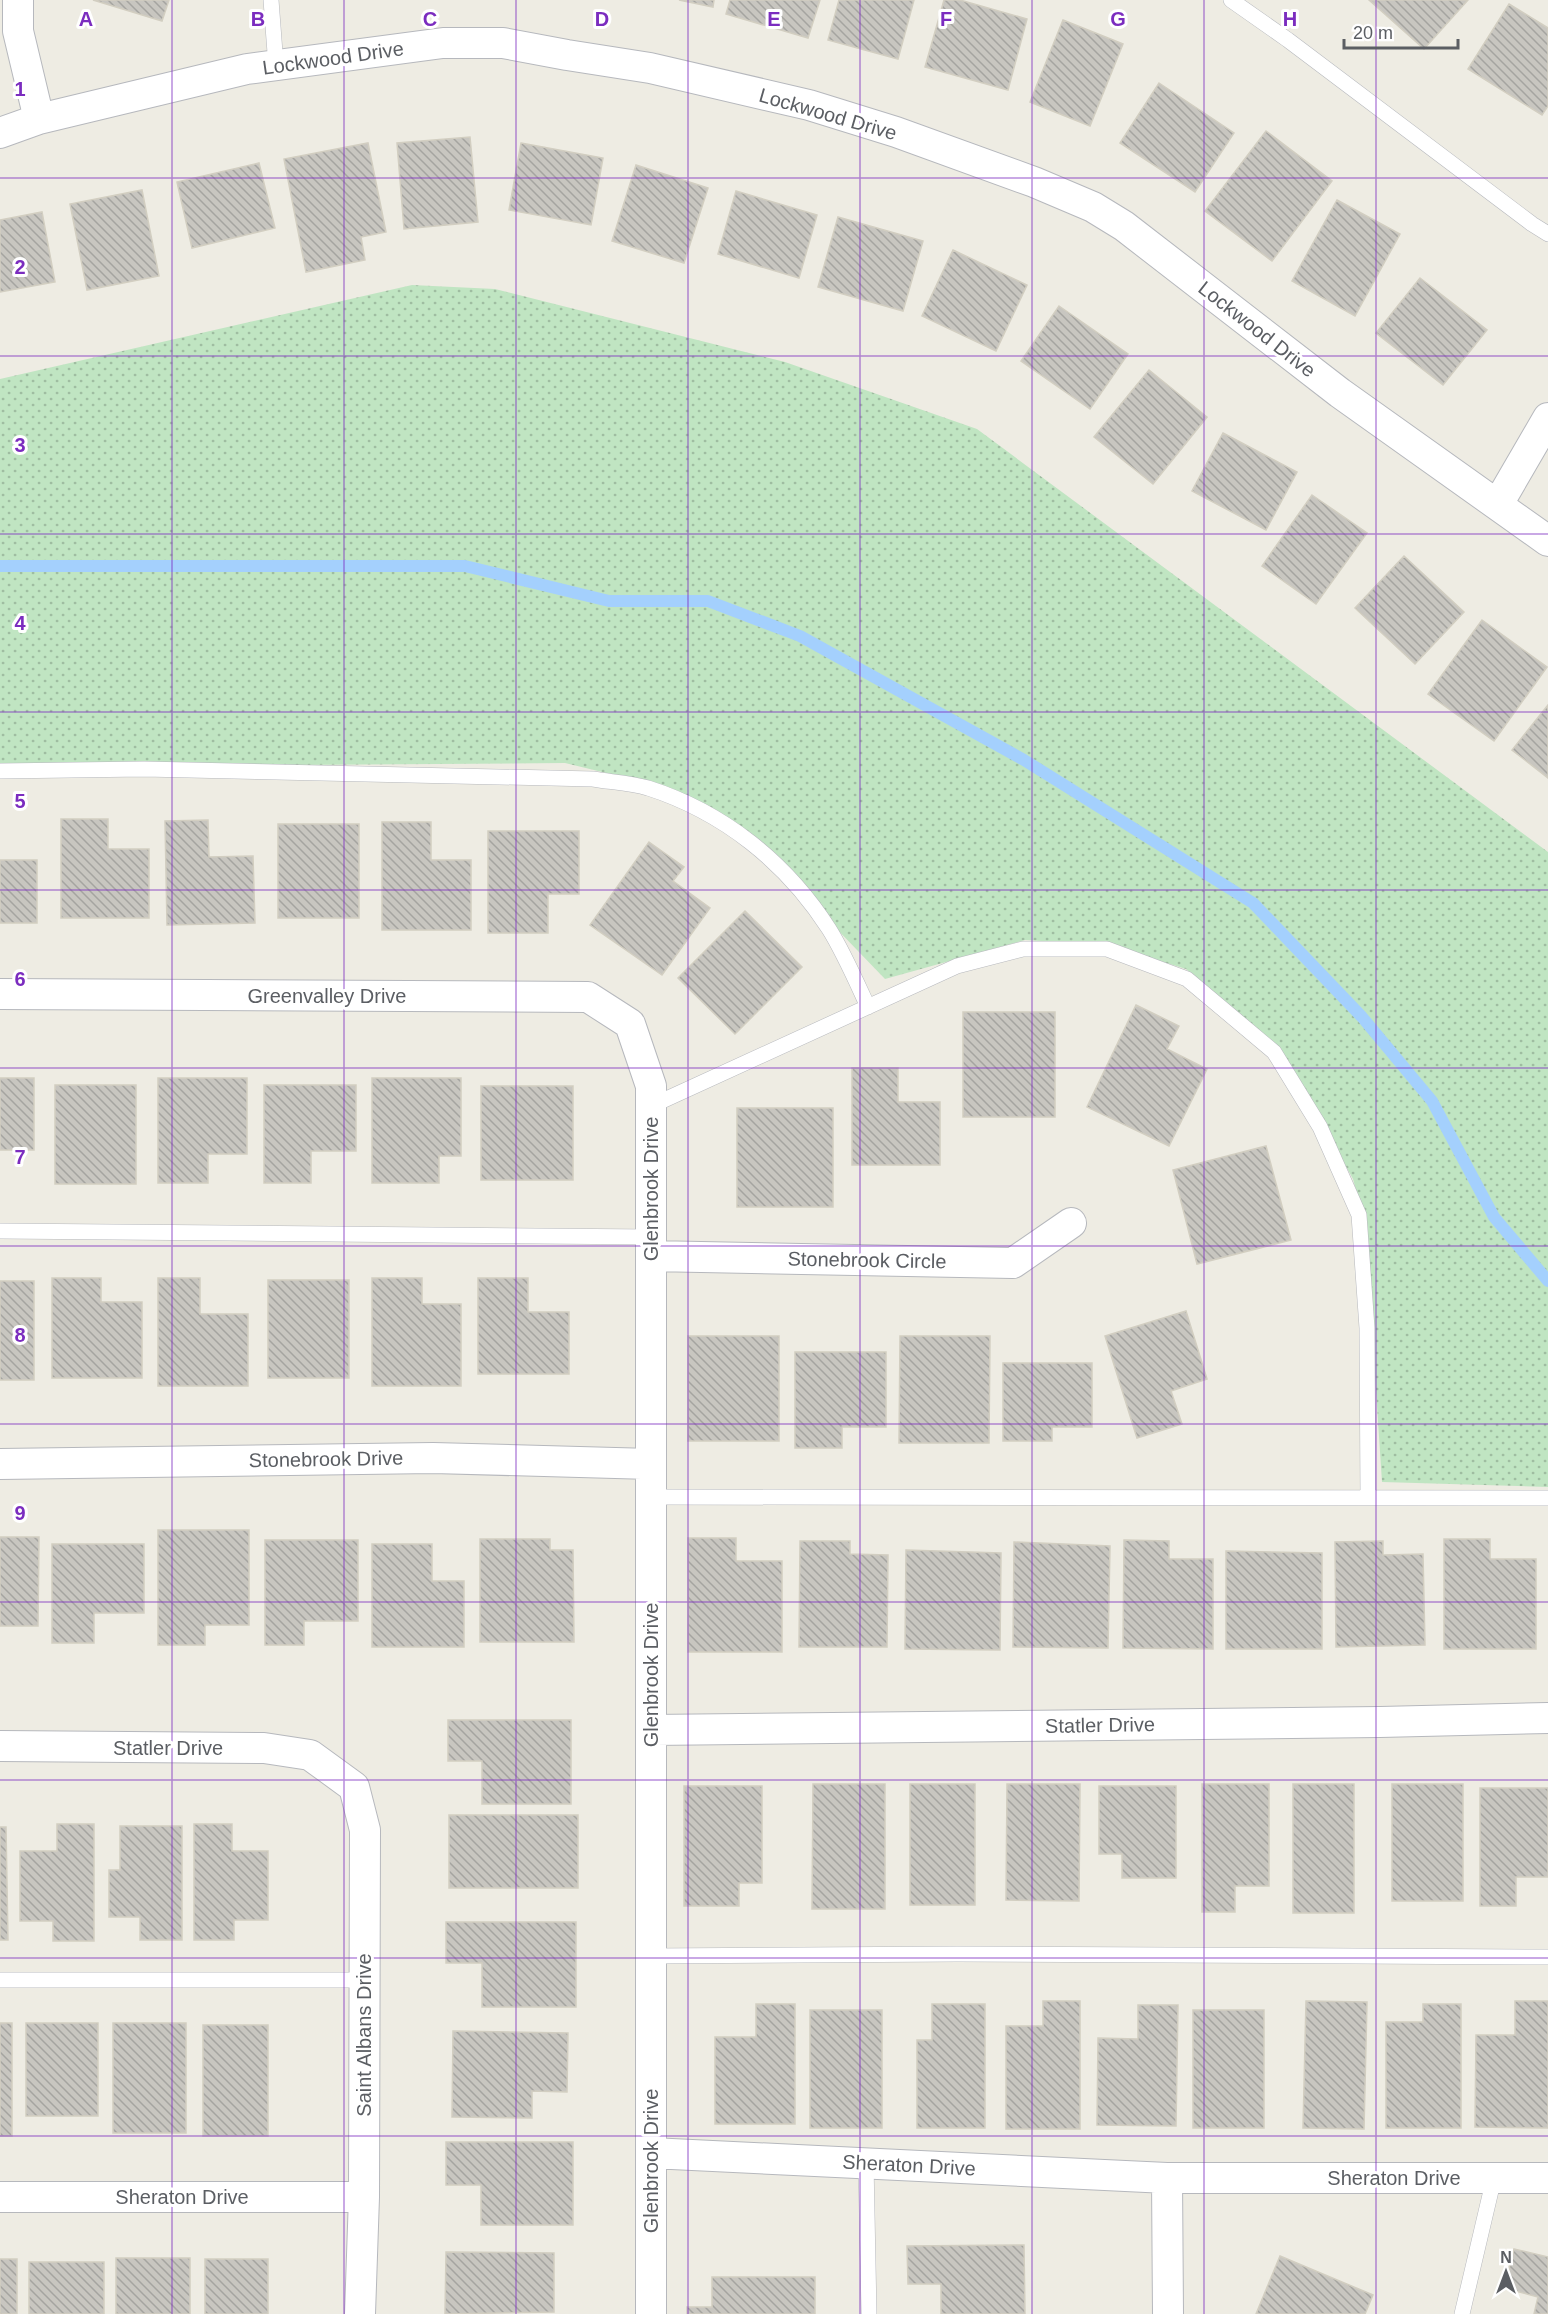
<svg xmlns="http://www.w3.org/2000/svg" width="1548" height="2314" font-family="Helvetica,sans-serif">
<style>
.park{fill:url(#park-dots)}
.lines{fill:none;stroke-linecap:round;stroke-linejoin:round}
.stream{stroke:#a4d0fd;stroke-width:12}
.building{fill:url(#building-back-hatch);stroke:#d2cec1;stroke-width:1.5}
.service-casing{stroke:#b6b8bd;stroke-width:16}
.minor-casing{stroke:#b6b8bd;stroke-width:32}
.service{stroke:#fff;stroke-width:15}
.minor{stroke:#fff;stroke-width:30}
.grid{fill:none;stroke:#7b2cbf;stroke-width:1.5;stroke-opacity:0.55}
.labels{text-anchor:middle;stroke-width:6;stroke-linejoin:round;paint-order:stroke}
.street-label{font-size:20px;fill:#5b5e63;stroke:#fff}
.grid-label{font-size:20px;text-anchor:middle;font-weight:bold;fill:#7b2cbf;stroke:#fff;stroke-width:6;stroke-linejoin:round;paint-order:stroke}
</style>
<defs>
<pattern id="park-dots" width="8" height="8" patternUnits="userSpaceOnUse" patternTransform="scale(1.5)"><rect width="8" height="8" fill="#c0e5c2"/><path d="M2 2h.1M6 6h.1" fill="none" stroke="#9fbda1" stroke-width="1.8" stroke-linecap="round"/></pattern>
<pattern id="building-back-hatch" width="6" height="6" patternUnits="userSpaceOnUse" patternTransform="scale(1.5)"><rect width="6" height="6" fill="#c8c6c0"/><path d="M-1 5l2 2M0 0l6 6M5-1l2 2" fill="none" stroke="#a5a4a0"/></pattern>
</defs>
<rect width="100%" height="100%" fill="#eeece3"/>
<!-- park -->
<path class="park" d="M412,285l83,4 290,73 192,67 571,423v635l-166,-5 -17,-259 -12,-44 -74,-132 -93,-78 -78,-24 -83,-5 -140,39 -137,-142 -88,-51 -95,-23 -565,4v-388z"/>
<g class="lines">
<!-- stream -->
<path class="stream" d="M0,566h465l144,35h99l92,35 224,124 229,143 109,114 70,84 62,116 54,64"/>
</g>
<!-- building -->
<path class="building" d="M93,0h76l-7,21z
M679,0h35l-1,7z
M730,0h90l-12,38 -82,-24z
M839,0h75l-16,59 -70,-19z
M944,0h16l67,19 -19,71 -83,-23z
M1369,0h99l-44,49z
M1509,4l39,24v78l-6,9 -74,-46z
M1063,20l60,24 -33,82 -60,-24z
M1159,83l75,50 -39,59 -75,-49z
M1266,131l66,50 -60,80 -67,-50z
M470,137l8,85 -74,7 -7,-86z
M368,143l18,89 -25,5 4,23 -59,12 -22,-113z
M521,143l82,15 -12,67 -82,-15z
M259,163l16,65 -83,20 -15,-66z
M636,165l72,23 -24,75 -72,-22z
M142,190l17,86 -72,14 -17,-86z
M736,191l81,24 -18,63 -81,-24z
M1337,200l63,34 -45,82 -63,-35z
M42,212l13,70 -55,10v-72z
M838,217l85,24 -20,70 -85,-24z
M953,250l74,35 -31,66 -74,-35z
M1420,278l67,52 -44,55 -67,-52z
M1059,306l69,48 -38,55 -69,-48z
M1149,370l58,47 -54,67 -59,-47z
M1223,433l74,39 -31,58 -74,-39z
M1312,495l55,38 -51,71 -54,-38z
M1404,556l60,56 -49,52 -60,-56z
M1482,620l65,47 -53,74 -66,-47z
M1548,705v73l-36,-28z
M61,819h47v30h41v69h-88z
M208,820l1,37 44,-1 2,67 -88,2 -2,-104z
M382,822h49v38h40v70h-89z
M278,824h81v94h-81z
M488,831h91v63h-31v39h-60z
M649,842l35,25 -11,14 37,27 -48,67 -72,-50z
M0,860h37v63h-37z
M745,911l57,56 -67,67 -57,-56z
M1136,1005l43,21 -12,23 40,20 -38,77 -82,-39z
M963,1012h92v105h-92z
M852,1068h46v34h42v63h-88z
M0,1078h34v72h-34z
M158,1078h89v76h-39v29h-50z
M372,1078h89v78h-22v27h-67z
M55,1085h81v99h-81z
M264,1085h92v66h-45v32h-47z
M481,1086h92v94h-92z
M737,1108h96v99h-96z
M1266,1146l25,94 -94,24 -24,-94z
M52,1278h49v24h41v76h-90z
M158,1278h42v36h48v72h-90z
M372,1278h50v26h39v82h-89z
M478,1278h50v34h41v62h-91z
M268,1280h81v98h-81z
M0,1281h34v99h-34z
M1186,1311l21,68 -36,12 11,33 -45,14 -32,-102z
M688,1336h91v105h-91z
M900,1336h90l-1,107h-90z
M795,1352h91v75h-44v21h-47z
M1003,1363h89v64h-40v14h-49z
M158,1530h91v95h-44v20h-47z
M0,1537h39l-1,89h-38z
M688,1538h48v23h46v91h-94z
M480,1539h70v11h23l1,92h-94z
M1444,1539h46v20h46v90h-92z
M265,1540h93v81h-54v24h-39z
M1124,1540l45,1v18h44v90l-90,-1z
M800,1541h50v13l38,1 -1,92h-88z
M1383,1541v14l40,-1 2,91 -89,2 -1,-105z
M1014,1542l96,4 -2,102 -95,-1z
M52,1544h92v69h-50v30h-42z
M372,1544h60v37h32v66h-92z
M906,1550l95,3 -1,97 -95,-1z
M1226,1551l96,2v96h-96z
M448,1720h123v84h-89v-43h-34z
M813,1784h72v125h-73z
M910,1784h65v121h-65z
M1007,1784h73l-1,117 -73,-1z
M1202,1784h67v102h-34v26h-33z
M1293,1784h61v129h-61z
M1392,1784h71v117h-71z
M684,1786h78v97h-23v23h-55z
M1099,1786h77v92h-54v-24h-23z
M1480,1788h68v89h-32v29h-36z
M449,1815h129v73h-129z
M57,1824h37v117h-41v-20h-33v-70h37z
M194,1824h38v27h36v69h-34v20h-40z
M120,1826h62v114h-42v-23h-31v-47h11z
M0,1827h6l2,113h-8z
M446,1922h130v85h-94v-44h-36z
M1043,2001h37v128h-74v-103h37z
M1306,2001l61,1 -3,127 -61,-1z
M1515,2001h33v127l-73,-1 1,-92h39z
M756,2004h39v120h-80v-87h41z
M932,2004h53v124h-68v-88h15z
M1423,2004h38v124h-75v-106h37z
M1138,2005h40l-2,121 -79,-1 1,-87 40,1z
M810,2010h72v118h-72z
M1193,2010h71v118h-71z
M0,2023h12v113h-12z
M26,2023h72v93h-72z
M113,2023h73v110h-73z
M203,2025h65v111h-65z
M453,2031l115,2 -1,59 -35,-1v27l-80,-1z
M446,2142h127v83h-92v-40h-35z
M1024,2245l1,69h-84v-30h-33l-1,-38z
M1514,2249l34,8v57h-14l4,-17 -34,-9z
M446,2252l108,1v59l-109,2z
M1280,2256l93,39 -8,19h-109z
M116,2258h74v56h-74z
M0,2259h17v55h-17z
M205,2259h63v55h-63z
M29,2262h75v52h-75z
M712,2277h103v37h-128v-7h25z"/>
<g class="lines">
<!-- service casing -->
<g class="service-casing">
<path id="service" d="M271,0l5,66
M1231,0l57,40 244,184 16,10
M0,771l144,-2 449,10c18,3 38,4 55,9 75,24 138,74 181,141 15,24 27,52 39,78
M651,1106l306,-140 66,-17h84l80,30 87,73 46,75 39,88 8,113 1,170
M0,1231l651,6
M651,1497l897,1
M651,1956l306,-2 591,3
M0,1980h364
M866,2163l3,151
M1462,2314l32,-136"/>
</g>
<!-- minor casing -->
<g class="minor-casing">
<path id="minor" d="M18,0v31l21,88
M0,133l39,-14 208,-50 196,-26h60l64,12 83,13 159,37 87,27 138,50 59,25 31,19 216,167 208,148
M1498,504l50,-86
M0,994l588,3 42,27 21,62v1228
M651,1256l362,7 58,-40
M0,1464l433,-6 218,6
M651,1730l729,-8 168,-4
M0,1746l264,2 46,7 44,32 11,43 -1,367 -4,117
M651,2153l516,25h381
M1167,2178l1,136
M0,2197h364"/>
</g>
<!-- service -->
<use href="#service" class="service"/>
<!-- minor -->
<use href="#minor" class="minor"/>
</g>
<!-- grid -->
<path class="grid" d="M172,0v2314M344,0v2314M516,0v2314M688,0v2314M860,0v2314M1032,0v2314M1204,0v2314M1376,0v2314M0,178h1548M0,356h1548M0,534h1548M0,712h1548M0,890h1548M0,1068h1548M0,1246h1548M0,1424h1548M0,1602h1548M0,1780h1548M0,1958h1548M0,2136h1548"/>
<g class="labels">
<!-- street labels -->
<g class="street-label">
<text transform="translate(333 58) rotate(-8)" y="7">Lockwood Drive</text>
<text transform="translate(828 114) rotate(16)" y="7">Lockwood Drive</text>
<text transform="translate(1257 329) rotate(38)" y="7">Lockwood Drive</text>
<text x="327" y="1003">Greenvalley Drive</text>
<text transform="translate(651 1189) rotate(-90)" y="7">Glenbrook Drive</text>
<text transform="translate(867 1260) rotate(1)" y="7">Stonebrook Circle</text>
<text transform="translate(326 1459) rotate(-1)" y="7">Stonebrook Drive</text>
<text transform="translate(651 1675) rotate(-90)" y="7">Glenbrook Drive</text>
<text transform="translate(1100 1725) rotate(-1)" y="7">Statler Drive</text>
<text x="168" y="1755">Statler Drive</text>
<text transform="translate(364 2035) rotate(-90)" y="7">Saint Albans Drive</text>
<text transform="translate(651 2161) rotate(-90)" y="7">Glenbrook Drive</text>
<text transform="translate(909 2165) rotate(3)" y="7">Sheraton Drive</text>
<text x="1394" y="2185">Sheraton Drive</text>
<text x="182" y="2204">Sheraton Drive</text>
</g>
</g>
<g class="grid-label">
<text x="86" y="26">A</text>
<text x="258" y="26">B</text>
<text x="430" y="26">C</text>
<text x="602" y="26">D</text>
<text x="774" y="26">E</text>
<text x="946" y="26">F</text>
<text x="1118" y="26">G</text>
<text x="1290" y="26">H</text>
<text x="20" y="96">1</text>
<text x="20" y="274">2</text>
<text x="20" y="452">3</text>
<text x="20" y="630">4</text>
<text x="20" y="808">5</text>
<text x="20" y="986">6</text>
<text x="20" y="1164">7</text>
<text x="20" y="1342">8</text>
<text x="20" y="1520">9</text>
</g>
<!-- north arrow -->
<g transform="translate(1506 2272)" stroke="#ffffff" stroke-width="4.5" paint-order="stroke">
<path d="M0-4.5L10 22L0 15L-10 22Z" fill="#5b5e63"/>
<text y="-9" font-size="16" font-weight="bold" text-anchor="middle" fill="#5b5e63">N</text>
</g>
<!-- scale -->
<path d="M1344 39v9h114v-9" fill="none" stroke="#5b5e63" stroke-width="3"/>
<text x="1353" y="39" font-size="18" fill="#5b5e63" stroke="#ffffff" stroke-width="4.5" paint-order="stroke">20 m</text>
</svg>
